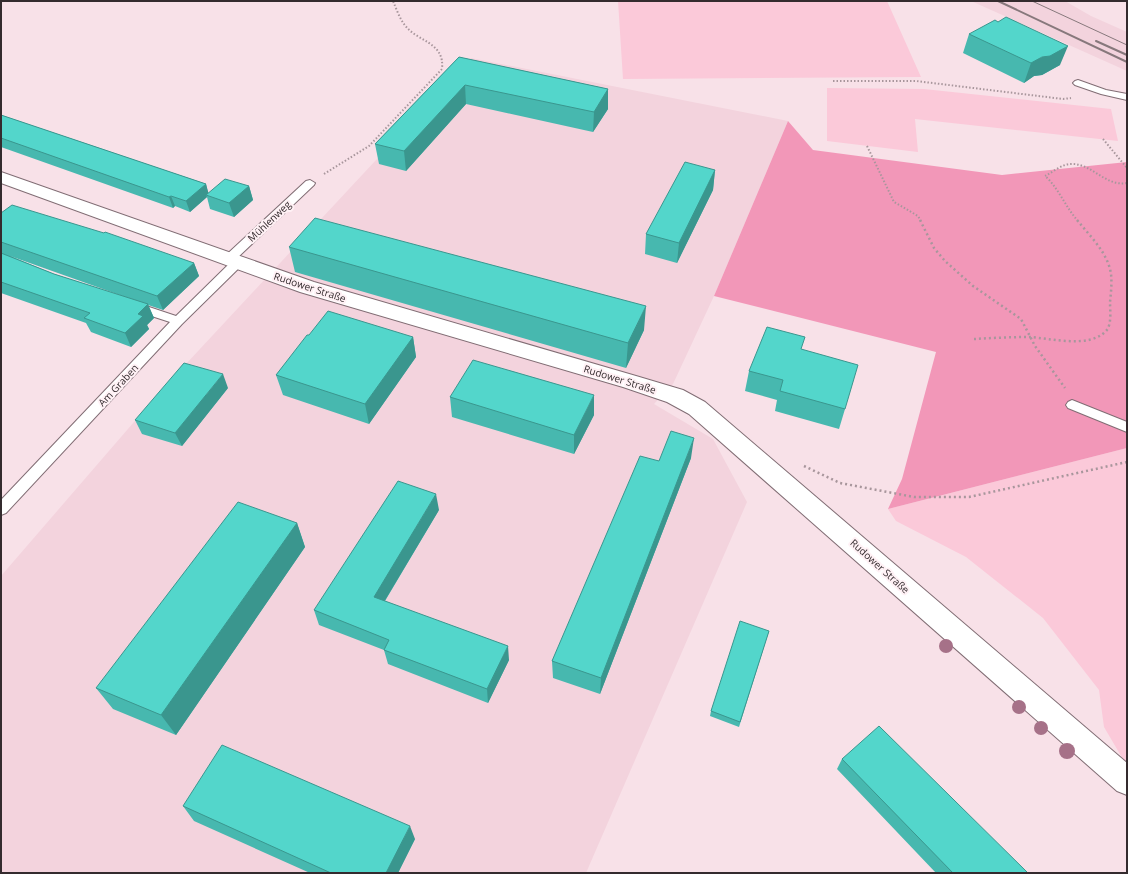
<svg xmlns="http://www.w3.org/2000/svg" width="1128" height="874" font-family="'Open Sans',sans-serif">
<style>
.built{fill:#f3d3dd}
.green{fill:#fbc9d9}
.forest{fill:#f297b8}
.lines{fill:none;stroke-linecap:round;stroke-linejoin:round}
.lane-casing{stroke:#816d74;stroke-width:2}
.secondary-casing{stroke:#816d74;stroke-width:2}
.path-far1{stroke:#a8969c;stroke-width:2;stroke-dasharray:1.5 2;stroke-linecap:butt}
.path{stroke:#a8969c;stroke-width:2.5;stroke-dasharray:2 3;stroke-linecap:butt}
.lane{fill:#fff;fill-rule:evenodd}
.secondary{fill:#fff;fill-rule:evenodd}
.tram{stroke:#87787c;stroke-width:1}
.rail{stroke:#87787c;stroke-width:2}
.tree{fill:#a67188}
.wall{fill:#47b8af;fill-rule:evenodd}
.shaded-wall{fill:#3a968e}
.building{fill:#53d6cb;stroke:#3a968e}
.labels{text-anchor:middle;stroke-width:4;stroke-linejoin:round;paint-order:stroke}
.street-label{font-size:10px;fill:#342b2e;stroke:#fff1f5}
</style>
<rect width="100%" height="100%" fill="#f8e1e8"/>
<!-- built -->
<path class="built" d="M971,1h94l26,15 36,16v39z
M471,58l317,63 -74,175 -41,88 -19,20 59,35 34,63 -161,371h-585v-297l158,-183z"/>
<!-- green -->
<path class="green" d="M618,1h269l34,76 -298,2z
M827,88l97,1 187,20 7,32 -203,-22 3,33 -91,-11z
M1127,448v315l-3,-2 -20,-34 -5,-37 -56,-72 -77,-61 -70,-36 -8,-12z"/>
<!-- forest -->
<path class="forest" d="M788,121l25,29 189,25 125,-13v286l-239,61 14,-30 34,-127 -222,-56z"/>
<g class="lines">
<!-- lane casing -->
<g class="lane-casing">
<path id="lane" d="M1078,80l28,10 21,4v6l-26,-6 -26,-9 -2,-2 2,-2z
M310,180l5,3 -1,2 -79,75h6l2,3 -2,3 -59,58 -176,189 -5,2v-15l169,-178 -40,-13 -2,-3 2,-3 4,-1 42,14 54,-53h-6l-2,-3 2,-3 82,-76z
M1072,400l55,22v10l-59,-24 -2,-3 2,-3z"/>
</g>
<!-- secondary casing -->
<g class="secondary-casing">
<path id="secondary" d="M1,172l313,110 322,94 47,14 22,12 422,361v32l-10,-4 -428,-377 -22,-12 -44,-15 -323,-95 -299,-109z"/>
</g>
<!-- path-far1 -->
<path class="path-far1" d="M833,81h83l147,18 8,-1
M1103,139l24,29
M867,146l27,56 24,14 3,5
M324,174l45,-28 73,-77c3,-28 -26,-27 -38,-45 -5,-7 -8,-16 -11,-23
M1078,221c-12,-13 -20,-34 -33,-45 8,-4 17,-12 26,-12 21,-1 34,23 56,19"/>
<!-- path -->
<path class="path" d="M920,220l14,28 11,13 28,25 48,33 14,27 30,42
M974,339c18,-1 37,-2 55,-2 21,1 60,12 77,-6 6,-6 4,-21 4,-29 1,-9 2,-19 1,-28 -3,-21 -21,-38 -34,-54
M804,466l36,17 74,14h55l158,-35"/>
<!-- lane -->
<use href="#lane" class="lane"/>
<!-- secondary -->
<use href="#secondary" class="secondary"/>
<!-- tram -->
<path class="tram" d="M1032,1l95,44"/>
<!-- rail -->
<path class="rail" d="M998,1l129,61
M1096,41l31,14"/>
</g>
<!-- trees -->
<g class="tree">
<circle cx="946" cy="646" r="7"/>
<circle cx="1019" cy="707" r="7"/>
<circle cx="1041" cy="728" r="7"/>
<circle cx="1067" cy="751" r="8"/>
</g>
<!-- wall -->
<path class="wall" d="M969,34l91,31 -18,10 -8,1 -10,7 -61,-30z
M459,57l149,32v20l-15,23 -127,-28 -60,67 -27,-7 -4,-20z
M1,115l205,69 2,9 41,-7 4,14 -19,17 -24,-8 -3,-12 -17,15 -15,-6 -2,2 -172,-61z
M715,170l-2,20 -36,73 -32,-9 1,-20z
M1,213l193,50 5,13 -36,34 -15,-5 6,13 -7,7 2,4 -18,18 -40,-15 -5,-9 -85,-30zM10,256l121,43 -77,-25z
M289,247l355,83 -18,38 -331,-96z
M309,335l104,2 3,20 -47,67 -86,-29 -7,-20z
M802,350l43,59 -6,20 -64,-18 2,-11 -32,-9 4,-20z
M228,388l-46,58 -40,-12 -7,-14z
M450,397l144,18 -20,39 -122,-37z
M691,458l-91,236 -47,-16 -1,-17 107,-200z
M439,510l-54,91 124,59 -21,43 -100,-39 -4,-14 -65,-25 -5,-15z
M297,523l8,24 -129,188 -63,-26 -17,-21z
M769,631l-30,96 -29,-11 1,-5z
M842,759l186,114h-92l-99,-104z
M183,806l232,33 -17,34h-88l-116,-52z"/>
<!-- shaded-wall -->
<path class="shaded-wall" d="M1068,46l-8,19 -18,10 -8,1 -10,7 7,-20 11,-6z
M465,85l1,19 -60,67 -2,-20z
M608,89v20l-15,23 1,-20z
M715,170l-2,20 -36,73 2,-20z
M206,184l3,11h-3l1,2 -17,15 -4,-11z
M249,186l4,14 -19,17 -5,-14z
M171,196l4,10 -2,2 -4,-11z
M194,263l5,13 -36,34 -6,-14z
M148,304l6,14 -7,7 2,4 -18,18 -6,-14 13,-19z
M646,306l-2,24 -18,38 2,-25z
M413,337l3,20 -47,67 -4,-20z
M223,374l5,14 -46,58 -7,-13z
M594,395v20l-20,39v-19z
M694,438l-3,20 -91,236 1,-16z
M436,494l3,16 -61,102 -4,-15z
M297,523l8,24 -129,188 -15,-20z
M508,646l1,14 -21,43 -1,-14z
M410,826l5,13 -17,34h-12z"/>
<!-- building -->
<path class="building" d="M1006,17l62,29 -18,10 -8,1 -11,6 -62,-29 26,-14 3,2z
M459,57l149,32 -14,23 -129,-27 -61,66 -29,-7z
M1,115l205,69 -20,17 -15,-5 -2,1 -168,-59z
M685,162l30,8 -36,73 -33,-9z
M225,179l24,7 -20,17 -23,-8z
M12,205l92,28 1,-1 89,31 -37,33 -156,-54v-29z
M315,218l331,88 -18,37 -339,-96z
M1,253l53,21 94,30 -10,10 5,2 -18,17 -41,-15 6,-5 -89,-31z
M328,311l85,26 -48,67 -89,-29 31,-40h2z
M767,327l38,10 -4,12 57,16 -13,44 -65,-18 3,-11 -34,-9z
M473,360l121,35 -20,40 -124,-38z
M184,363l39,11 -48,59 -40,-13z
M671,431l23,7 -93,240 -49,-17 88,-205 19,5z
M398,481l38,13 -62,103 134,49 -21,43 -103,-39 5,-10 -75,-30z
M238,502l59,21 -136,192 -65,-27z
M740,621l29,10 -29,91 -29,-11z
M879,726l149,147h-75l-111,-114z
M222,745l188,81 -24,47h-55l-148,-67z"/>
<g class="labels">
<!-- street labels -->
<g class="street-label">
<text transform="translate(269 221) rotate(-43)" y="4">Mühlenweg</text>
<text transform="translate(310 287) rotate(18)" y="4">Rudower Straße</text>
<text transform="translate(620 379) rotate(17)" y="4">Rudower Straße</text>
<text transform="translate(118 385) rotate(-47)" y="4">Am Graben</text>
<text transform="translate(880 566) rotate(42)" y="4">Rudower Straße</text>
</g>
</g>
<!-- border -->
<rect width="1128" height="874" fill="none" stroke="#342b2e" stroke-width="4"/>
</svg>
